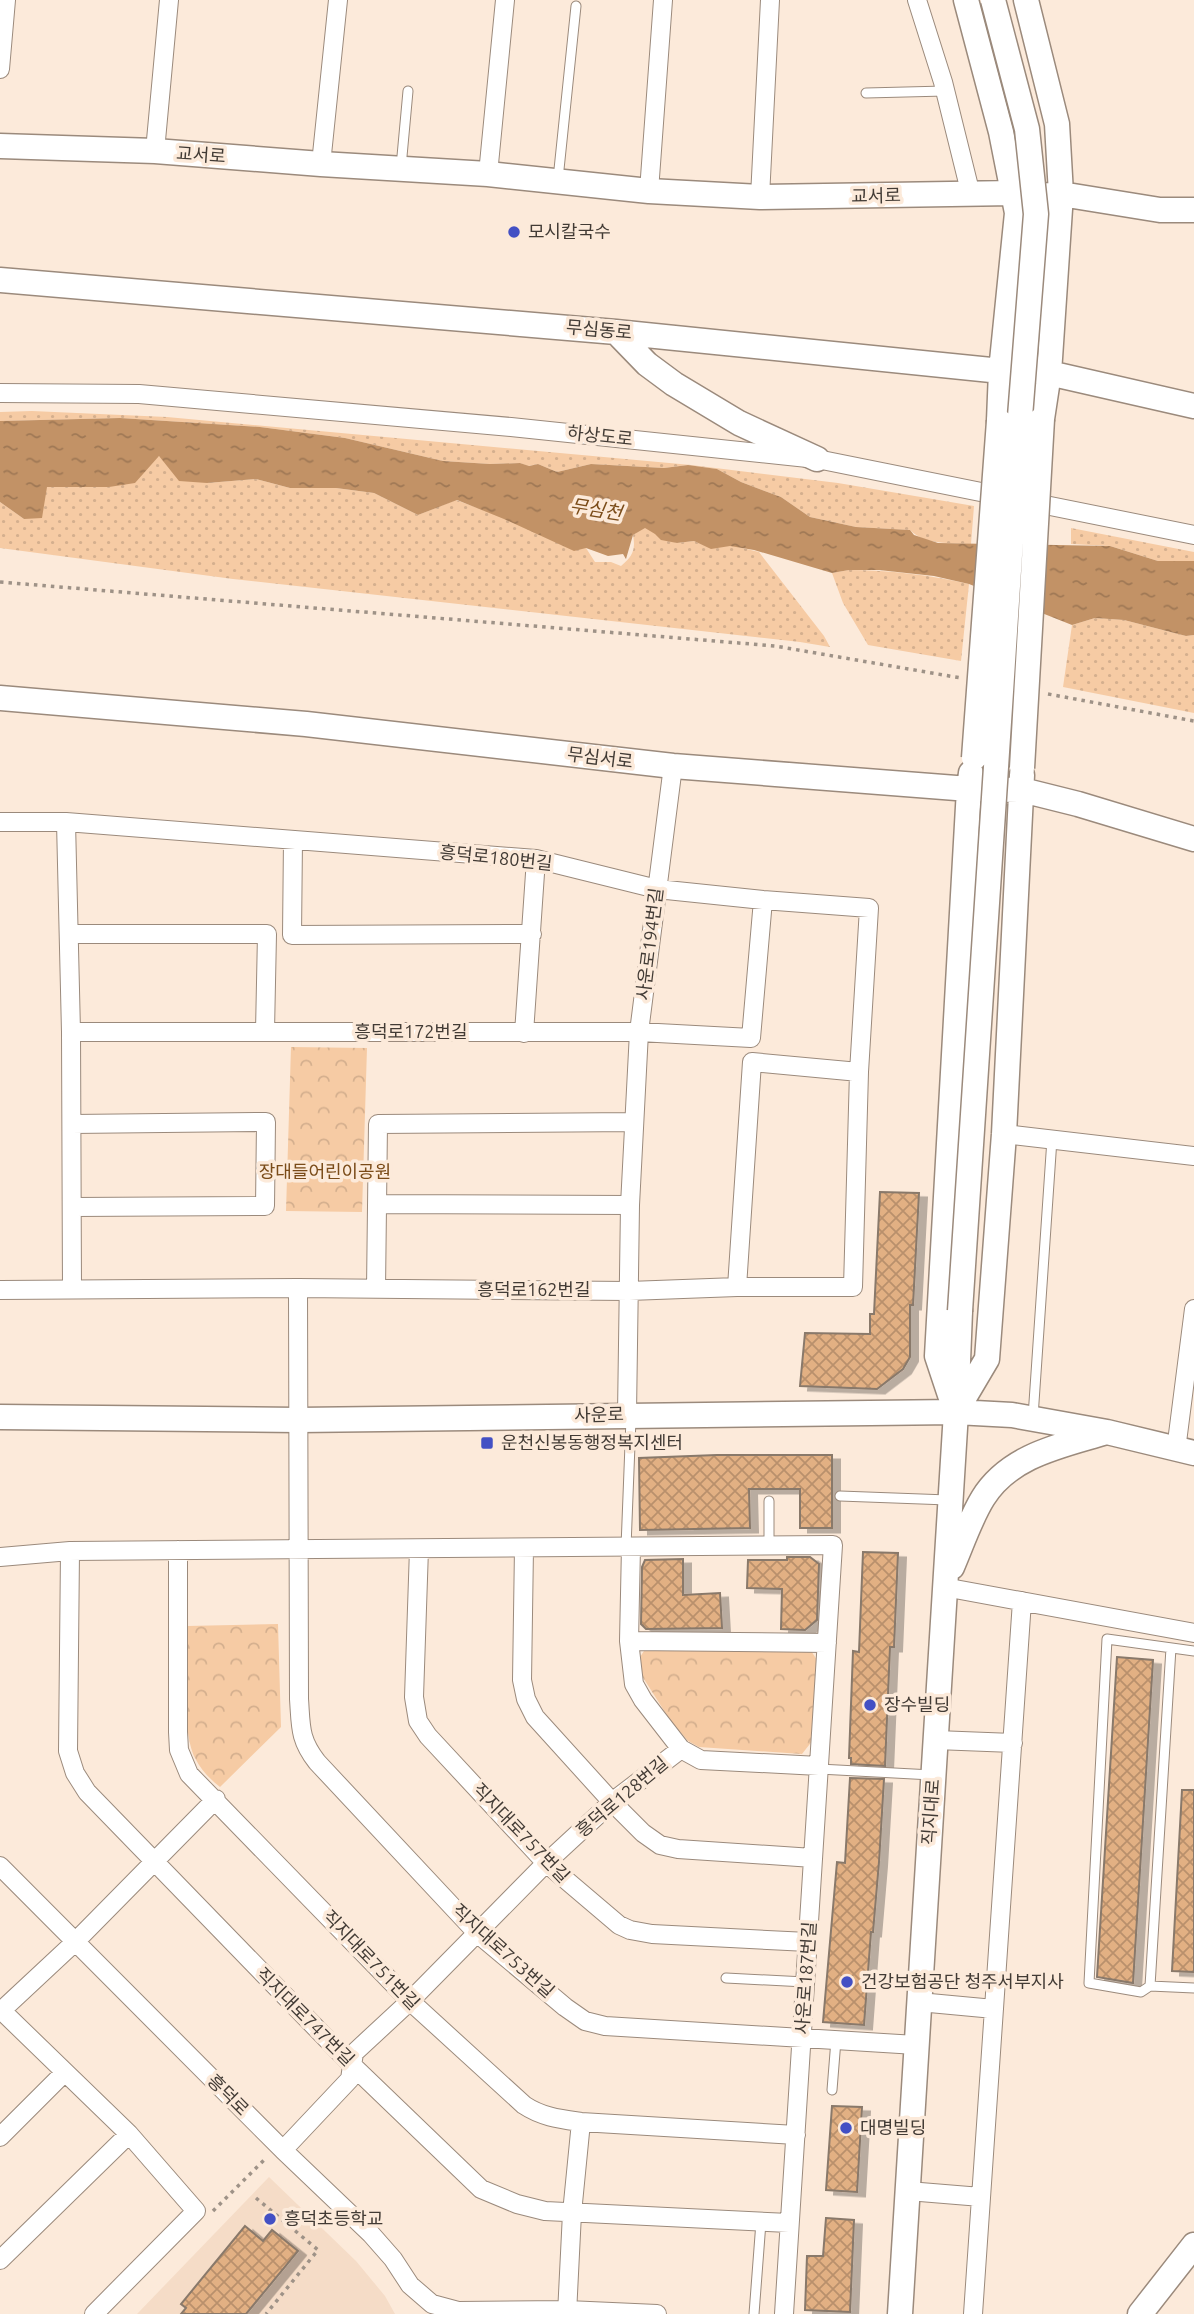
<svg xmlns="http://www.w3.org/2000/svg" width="1194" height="2314" font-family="Ubuntu,'Noto Sans KR',sans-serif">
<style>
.built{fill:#f5dcc7}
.grass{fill:url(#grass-dots)}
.park{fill:url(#park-crowns)}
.water{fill:url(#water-ripples)}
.building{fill:url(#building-cross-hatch);stroke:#89796b;stroke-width:2;filter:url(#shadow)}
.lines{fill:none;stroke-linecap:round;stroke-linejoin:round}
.lane-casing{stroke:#9b8a7c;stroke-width:11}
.street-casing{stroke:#9b8a7c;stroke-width:20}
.secondary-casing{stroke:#9b8a7c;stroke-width:27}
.path{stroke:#9e9287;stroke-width:3.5;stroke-dasharray:3.5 5;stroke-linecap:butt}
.lane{stroke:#fff;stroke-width:9}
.street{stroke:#fff;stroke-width:18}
.secondary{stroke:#fff;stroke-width:24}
.secondary-bridge-casing{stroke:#9b8a7c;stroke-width:27;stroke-linecap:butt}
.secondary-bridge{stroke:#fff;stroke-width:24}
.poi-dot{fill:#4350c4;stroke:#fceada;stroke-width:2.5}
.labels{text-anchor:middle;stroke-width:7;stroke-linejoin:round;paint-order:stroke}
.street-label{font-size:18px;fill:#423b35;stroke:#fceada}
.poi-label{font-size:18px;fill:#423b35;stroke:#fceada;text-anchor:start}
.park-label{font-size:18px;fill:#7a4b18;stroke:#fceada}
.water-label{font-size:19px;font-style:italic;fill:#7a4b18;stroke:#fceada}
</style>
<defs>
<pattern id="grass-dots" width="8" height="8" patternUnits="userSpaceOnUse" patternTransform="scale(1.75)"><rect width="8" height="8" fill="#f6cba4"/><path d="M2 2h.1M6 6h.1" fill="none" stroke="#d4af8e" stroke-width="1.8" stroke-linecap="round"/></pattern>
<pattern id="park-crowns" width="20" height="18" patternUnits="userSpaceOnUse" patternTransform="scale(1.75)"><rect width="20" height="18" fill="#f6cba4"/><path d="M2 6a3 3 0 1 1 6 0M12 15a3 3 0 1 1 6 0" fill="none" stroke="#d4af8e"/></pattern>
<pattern id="water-ripples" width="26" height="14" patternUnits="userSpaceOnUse" patternTransform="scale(1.75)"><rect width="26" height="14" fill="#c29266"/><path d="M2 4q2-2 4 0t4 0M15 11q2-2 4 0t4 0" fill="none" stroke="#9f7855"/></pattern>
<pattern id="building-cross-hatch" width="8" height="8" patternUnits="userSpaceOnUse" patternTransform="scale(1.75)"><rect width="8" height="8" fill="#e2b083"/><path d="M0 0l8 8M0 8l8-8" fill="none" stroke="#b9906c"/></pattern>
<filter id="shadow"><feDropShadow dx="8" dy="4.5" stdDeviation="0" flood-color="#0004"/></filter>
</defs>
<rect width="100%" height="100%" fill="#fceada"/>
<!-- built -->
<path class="built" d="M269,2177l87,84 29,35 10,18h-258z"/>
<!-- grass -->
<path class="grass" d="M32,411l135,6 524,48 147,18 136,23 -3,38c-19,-1 -47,1 -61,-14l-54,-3 -46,-10 -29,-20 -40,-15 -24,-13 -29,-4 -24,3 -73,-4 -34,8 -19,-8 -10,2 -8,-3 -30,1 -47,-3 -98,-23 -85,-11 -140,-9 -120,3v-9z
M159,456l48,27 49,-4 34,9h46l38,5 44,22 38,-15 130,48 9,14h16l10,4c11,-10 15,-15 12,-31l12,-8 32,16 17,-2 17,7 19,-3 29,7 65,84 6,11 -30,-5 -567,-63 -233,-31v-46l24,17 22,-33 63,1z
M1071,528l123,24v9h-36l-48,-15 -39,-2z
M849,570c41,0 80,5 120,14l-8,77 -93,-16 -25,-42 -11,-30z
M1095,618l29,2 62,16 8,-1v78l-131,-26 9,-62z"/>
<!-- park -->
<path class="park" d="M291,1047l76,1 -5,164 -76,-1z
M278,1624l3,103 -61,60c-10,-8 -19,-17 -25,-29 -14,-28 -9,-99 -8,-132z
M648,1645l160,1 9,14 -4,80 -11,14 -103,-7 -11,-6 -18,-21 -28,-44 -2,-19z"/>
<!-- water -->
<path class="water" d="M120,418l140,9 85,11 98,23 47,3 30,-1 9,3 9,-2 19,8 34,-8 73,4 24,-3 29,4 24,13 40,15 29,20 46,10 54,3 4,5 24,8 172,3 48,15h36v74l-8,1 -62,-16 -29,-2 -23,7 -103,-41 -35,-8 -55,-6h-30l-17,3 -78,-23 -24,-4 -19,3 -17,-8 -17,2 -16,-3 -6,-6 -10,-6 -12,7 -7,24 -3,-5 -15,2 -22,-8 -12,3 -70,-32 -47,-19 -39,15 -44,-22 -38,-5h-46l-34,-9 -49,4 -28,-2 -20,-25 -24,27 -26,4h-62l-5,31 -18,1 -24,-17v-81z"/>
<!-- building -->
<path class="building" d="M880,1192l39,1 -6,112h-3v52l-7,12 -26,20 -77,-3 5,-53 65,1v-20h4z
M717,1455h115v73h-32v-39h-51l1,39 -110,2 -1,-72z
M863,1552l35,1 -4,94h-4l-5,119 -34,-2v-6h-2l4,-107 6,1z
M787,1557h23l9,7 -2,56 -12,10 -24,-1 1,-40 -35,-1 1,-28h39z
M683,1559v36l37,-2 2,35 -76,1 -5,-5 1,-57 3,-7z
M1117,1657l36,3 -20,323 -36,-6z
M850,1778l34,1 -5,83 -6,70h-2l-7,93 -41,-3 14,-160 8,1z
M1182,1790h12v182l-22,-1z
M832,2106l30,1 -5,85 -31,-2z
M826,2218l28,2 -4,92 -45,-2 2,-54h16z
M245,2226l18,15 9,-11 26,21 -52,63h-65l5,-6 -5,-4z"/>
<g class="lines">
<!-- lane casing -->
<g class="lane-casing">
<path id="lane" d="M866,93l79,-2
M401,167l7,-76
M558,179l18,-173
M1033,1417l19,-278
M840,1496l108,4
M769,1501v45
M626,1547l5,-128
M1194,1651l-87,-12 -18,344 52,9 9,-6 44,2
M819,1769l113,6
M726,1978l79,4
M1150,1986l21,-338
M832,2090l4,-50
M754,2314l7,-92"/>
</g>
<!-- street casing -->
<g class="street-casing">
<path id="street" d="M917,0l26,82 28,113
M0,69l6,-69
M155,151l14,-151
M321,164l17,-164
M488,174l17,-174
M649,191l14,-191
M760,197l10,-197
M0,393l139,1 372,33 306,32 377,76
M0,822h66l470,37 121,30 106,11 106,8 -10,164 -6,215h-116l-108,4 -331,-3 -298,2
M66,822l5,210 1,257
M293,840l-1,95 240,-1
M69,934h198l-2,97
M71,1032h568l112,6 12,-138
M524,1033l12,-174
M72,1124l194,-2 -1,84 -192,1
M1004,1134l190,22
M377,1204l253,1
M737,1287l15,-225 107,10
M298,1288l1,411c2,27 0,40 18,63l160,171 88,74 20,14 20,5 311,19
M376,1289l2,-165 256,-2
M627,1414l3,-209 9,-173 34,-266
M1176,1450l18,-141
M631,1547l-2,94 5,43 9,16 38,49 20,11 118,6
M524,1548l-2,132 4,19 9,18 77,85 31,31 17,12 18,4 135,9
M419,1549l-5,148 4,24 10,15 118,127 73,62 11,5 22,4 156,8
M178,1550v182l1,18 10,24 221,227 114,104c18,12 36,14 57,17l215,13
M70,1551l-2,200 7,22 12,19 265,273 129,124 36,15 28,7 244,12
M0,1557l70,-6 763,-6 -49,769
M944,1587l250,46
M629,1641l198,2
M936,1740l77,3
M0,1866l283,284 88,84 22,25 17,26 22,19 26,7 109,-1 90,4
M919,2002l75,7
M0,2009l129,125 67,77 -102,103
M0,2012l75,-70 141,-143
M0,2137l65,-65
M283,2150l67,-71 4,-26 56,-52 136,-138 66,-61 69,-53
M908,2191l73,6
M0,2260l129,-126
M567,2314l5,-101 9,-91
M973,2314l49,-713"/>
</g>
<!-- secondary casing -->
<g class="secondary-casing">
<path id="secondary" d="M966,0l35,132 16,81 -16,158 -2,50
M1026,0l31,124 4,70 -12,179 -7,46
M0,146l155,5 166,13 167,10 161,17 111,6 253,-4 27,3 21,-2 99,16h34
M0,280l616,52 385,39 15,-1 33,3 145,33
M616,332l31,32 27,20 65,39 78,36
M0,698l306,26 367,42 296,23 53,1 56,14 116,35
M950,1395l-13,-39 32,-567 2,-16
M958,1408l29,-49 17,-225 18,-359
M0,1417l298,3 658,-8 56,3 95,17 87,21
M952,1567c10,-23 18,-48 31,-69 26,-42 76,-52 120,-65
M900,2314l56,-902 4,-101
M1140,2314l54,-69"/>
</g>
<!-- path -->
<path class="path" d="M0,582l775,64 186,32
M1048,694l146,27
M256,2198l62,52 -52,64
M213,2211l54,-54"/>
<!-- lane -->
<use href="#lane" class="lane"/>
<!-- street -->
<use href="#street" class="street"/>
<!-- secondary -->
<use href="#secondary" class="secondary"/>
<!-- secondary-bridge casing -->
<g class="secondary-bridge-casing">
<path id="secondary-bridge" d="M974,758l25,-337
M1022,768l20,-349
M960,1311l55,-831 21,-266 -9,-85 -34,-129"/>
</g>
<!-- secondary-bridge -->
<use href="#secondary-bridge" class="secondary-bridge"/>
</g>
<!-- markers -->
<g class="poi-dot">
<circle cx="514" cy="232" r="7"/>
<rect x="480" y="1436" width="14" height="14" rx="3.5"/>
<circle cx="870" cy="1705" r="7"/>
<circle cx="847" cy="1982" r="7"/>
<circle cx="846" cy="2128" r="7"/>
<circle cx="270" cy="2219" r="7"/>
</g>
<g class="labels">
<!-- street labels -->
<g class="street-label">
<text transform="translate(201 155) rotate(4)" y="6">교서로</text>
<text transform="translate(876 196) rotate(-1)" y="6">교서로</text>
<text transform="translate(599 330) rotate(5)" y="6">무심동로</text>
<text transform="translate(600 436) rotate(6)" y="6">하상도로</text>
<text transform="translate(600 758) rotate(7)" y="6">무심서로</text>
<text transform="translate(496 858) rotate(6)" y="6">흥덕로180번길</text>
<text transform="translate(650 944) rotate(-83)" y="6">사운로194번길</text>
<text x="411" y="1038">흥덕로172번길</text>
<text x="534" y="1296">흥덕로162번길</text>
<text transform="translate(599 1415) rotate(-1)" y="6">사운로</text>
<text transform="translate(622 1797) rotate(-40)" y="6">흥덕로128번길</text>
<text transform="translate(931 1812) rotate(-86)" y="6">직지대로</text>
<text transform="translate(521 1833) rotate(46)" y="6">직지대로757번길</text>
<text transform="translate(503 1951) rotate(42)" y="6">직지대로753번길</text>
<text transform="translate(371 1960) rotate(46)" y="6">직지대로751번길</text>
<text transform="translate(806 1978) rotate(-86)" y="6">사운로187번길</text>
<text transform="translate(305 2017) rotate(45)" y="6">직지대로747번길</text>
<text transform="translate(228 2095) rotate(45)" y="6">흥덕로</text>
</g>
<!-- poi labels -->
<g class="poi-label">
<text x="528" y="238">모시칼국수</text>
<text x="501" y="1449">운천신봉동행정복지센터</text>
<text x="884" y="1711">장수빌딩</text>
<text x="861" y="1988">건강보험공단 청주서부지사</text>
<text x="860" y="2134">대명빌딩</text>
<text x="284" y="2225">흥덕초등학교</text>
</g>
<!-- park labels -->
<g class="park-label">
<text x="325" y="1178">장대들어린이공원</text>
</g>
<!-- water labels -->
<g class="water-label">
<text transform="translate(596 509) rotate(9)" y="7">무심천</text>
</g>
</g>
</svg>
